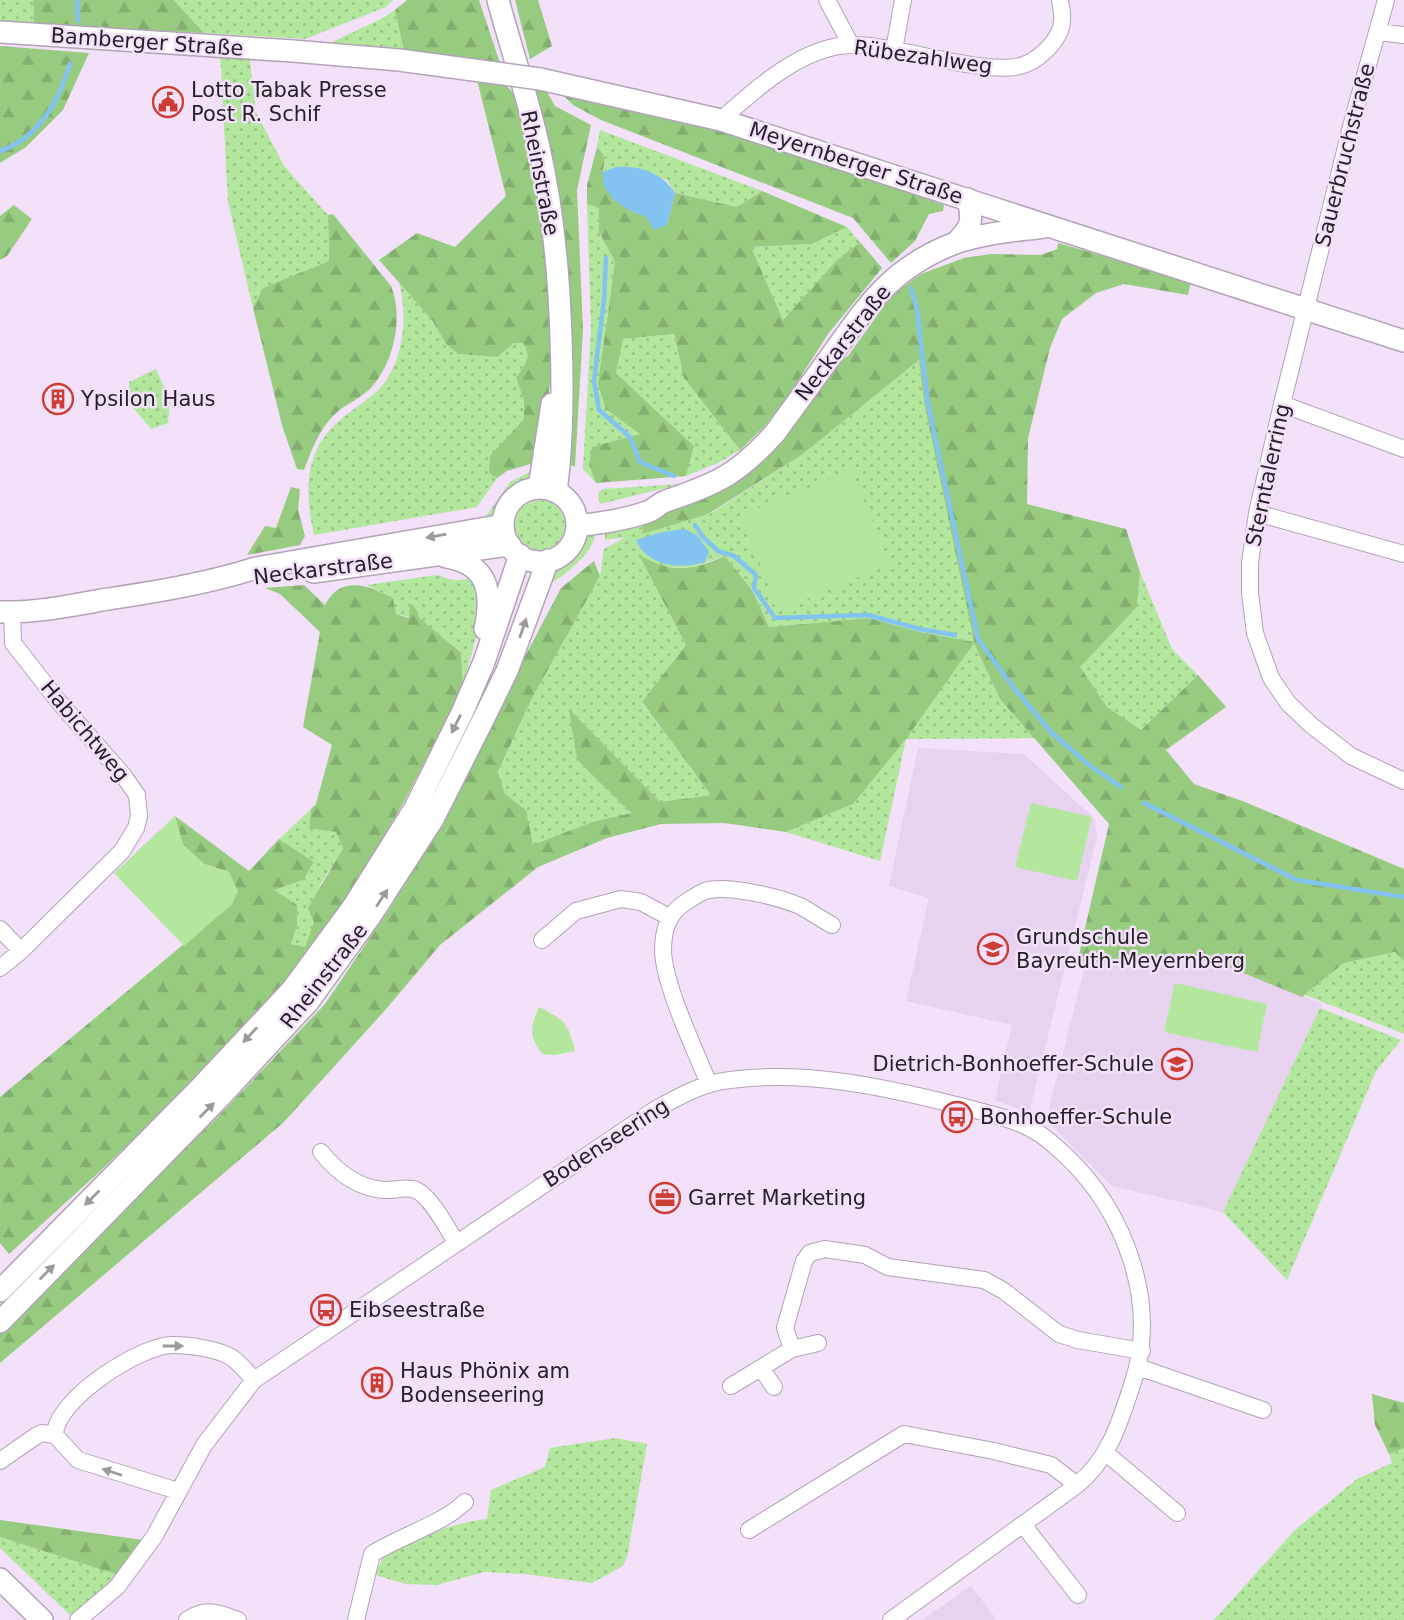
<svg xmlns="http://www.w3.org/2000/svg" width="1404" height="1620" font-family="'DejaVu Sans',sans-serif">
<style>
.built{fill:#e7d2ef}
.grass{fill:url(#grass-dots)}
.forest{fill:url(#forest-firs)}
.park{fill:#b2e79d}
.water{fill:#83c3f2}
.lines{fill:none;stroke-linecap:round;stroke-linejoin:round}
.stream{stroke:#83c3f2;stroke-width:4.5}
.minor-casing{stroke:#b3a3b8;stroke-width:18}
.tertiary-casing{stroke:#b3a3b8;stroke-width:24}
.minor{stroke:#fff;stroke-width:16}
.tertiary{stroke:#fff;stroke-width:21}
.tertiary-bridge-casing{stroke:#b3a3b8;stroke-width:24;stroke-linecap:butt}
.tertiary-bridge{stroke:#fff;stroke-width:21}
.oneway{fill:#9d9a9e}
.labels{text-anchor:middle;stroke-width:5;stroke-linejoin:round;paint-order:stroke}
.street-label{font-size:21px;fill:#251f27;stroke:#f2e1f8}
.poi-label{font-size:21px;fill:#251f27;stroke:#f2e1f8;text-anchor:start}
</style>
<defs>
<pattern id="grass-dots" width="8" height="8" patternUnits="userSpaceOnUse" patternTransform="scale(1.75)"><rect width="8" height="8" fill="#b2e79d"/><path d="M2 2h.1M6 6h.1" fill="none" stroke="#99c687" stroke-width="1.8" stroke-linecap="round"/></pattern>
<pattern id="forest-firs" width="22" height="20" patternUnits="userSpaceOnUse" patternTransform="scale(1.75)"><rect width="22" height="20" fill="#97cc80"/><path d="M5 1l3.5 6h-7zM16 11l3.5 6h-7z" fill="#82af6f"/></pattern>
</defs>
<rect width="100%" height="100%" fill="#f2e1f8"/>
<!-- built -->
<path class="built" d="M918,748l106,6 71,65 2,18 -68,276 -34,-13 17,-75 -106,-24 23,-103 -40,-12z
M1207,958l115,46 -99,208 -111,-26 -66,-66 40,-158z
M971,1586l26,34h-75z"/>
<!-- grass -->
<path class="grass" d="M0,0h33l1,24 -34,-2z
M174,0h219l-7,7 -81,32 -101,-6z
M395,10l9,41 -74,-8 51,-24z
M220,50l29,3 7,59 28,54 44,49 1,46 -65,27 -11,20 -25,-106z
M600,130l162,61 -25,16 -62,-14 -8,-13 -51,-13 -13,5 2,-15 -8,-10z
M587,204l12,4v24l16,30 -10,70 1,77 35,25 -52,31 7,18 -13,-14 8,-141z
M847,227l13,15 -23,18 -54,60 -32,-73 61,-3z
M399,283l33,37 14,24 12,10 39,3 17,-14h9c10,17 1,21 -7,35l8,22v19l-35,54 8,5 -20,29 -163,28c-7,-33 -11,-70 11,-99 13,-18 32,-28 49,-42 29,-25 35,-76 25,-111z
M674,334l10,44 56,72 -22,13 -32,13 8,-30 -78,-73 6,-34z
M919,360l5,43 50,239 26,57 35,39 -129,1 -26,122 -94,-29 67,-28 120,-162 -53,-10 -51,-14 -100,9 -17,-37 -27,-34 -35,12 -30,-1 -20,-11 46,89 -44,58 69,92 -51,7 -90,-92 7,50 54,53 -39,9 -60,24 -6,-36 -21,-16 -7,-21 33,-73 69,-124 4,-27 22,-12 -21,3v-12l38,-8 -1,13 65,-18 12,-7 84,-54z
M156,369l14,32 -2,22 -17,6 -21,-25 -1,-22z
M530,472l7,1 -11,12 -16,10 -14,22 -11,1 25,-36z
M682,484l-82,20 -2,-10 4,-5z
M515 525a25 25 0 1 1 50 0a25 25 0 1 1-50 0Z
M595,532c2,18 -31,44 -45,52l3,-16 20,-13 15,-21z
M1140,572l32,77 26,26 -57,55 -34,-22 -28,-41 58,-60z
M437,575c15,5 22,8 36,1l9,39 -19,71 -2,-35 -42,-32 -23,-5 -3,-16 -27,-13z
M311,809l-2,18 27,5 7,16 -23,37 -6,37 -9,26 -14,-4 6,-19 -24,-35 30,-10 11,-18 -35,-23z
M1395,952l9,9v73l-99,-39 39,-32z
M1320,1008l81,32 -25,31 -89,209 -64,-68z
M615,1438l32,6 -20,113 -4,9 -31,17 -68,-9 -40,-2 -47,13 -31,-1 -31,-9 9,-20c33,-17 66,-32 103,-36l4,-29 54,-23 5,-19z
M1404,1448v172h-190l81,-90 62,-51 35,-16 -3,-9z
M0,1537l118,38 -30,29 -18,11 -70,-67z"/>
<!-- forest -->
<path class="forest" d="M33,0h141l30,33 -170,-9z
M407,0h72l21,63 -96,-12 -9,-41z
M515,0h23l14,46 -22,13z
M0,46l89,7 -26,57 -37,37 -26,16z
M477,80h24l19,20 30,165 4,95 -17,102 -30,9 -10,7 -8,-5 1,-17 34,-37v-19l-8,-22c8,-14 17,-18 7,-35h-9l-17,14 -39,-3 -12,-10 -14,-24 -53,-60 38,-27 38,14 51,-51z
M533,83l10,2 12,21 36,19 -14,65 6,139 -8,138 -7,-3z
M555,87l166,40 223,78 -1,6 -14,3 -14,27 -24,22 -38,-45 -252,-98 -28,-15z
M597,147l8,10 -2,15 26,38 38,15 8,-32 62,14 25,-16 85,36 -35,17 -61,3 32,73 54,-60 23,-18 22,26 -54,66 -39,61 -25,32 -24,23 -56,-72 -10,-44 -51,5 -7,34 78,73 -8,30 -90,7 -7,-18 3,-18 48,-13 -34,-25 -8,-25 17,-122 -16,-30v-24l-12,-4v-19z
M14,205l18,14 -25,37 -7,4v-44z
M333,214l58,72c13,30 3,77 -20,102 -10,10 -25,16 -35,25 -17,16 -24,36 -32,57l-7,-1 -15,-44 -29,-117 10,-20 66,-27 -1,-46z
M1058,243l133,38 -3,14 -64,-11 -28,9 -34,26 -12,29 -22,90 -1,66 99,25 14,43 -3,35 -57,60 27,40 34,23 57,-55 28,32 -60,43 28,34 51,18 159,67v92l-9,-9 -51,11 -42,34 -95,-39 -130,5 32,-139 -109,-125 -26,-56 -68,96 -53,65 -67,28 -62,-9 -63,1 -54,14 -69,29 -98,78 -53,63 -103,114 -284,241v-29l57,-64 157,-149 111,-117 67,-99 25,-43 144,-274 33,-27 6,15 -69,124 -33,72 7,22 21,16 7,35 59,-23 39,-9 -54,-53 -8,-51 91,93 51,-7 -69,-93 44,-57 -47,-90c34,19 51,16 86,1l27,34 17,37 100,-9 51,14 54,10 -50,-239 -5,-43 -116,94 -84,53 -13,8 -64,19 1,-14 54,-18 31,-15 107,-123 13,-8 43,-60 30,-22 43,-16 27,-4 50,1 16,-6z
M291,487l9,2 -2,21 7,26 -5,9 -53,10 18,-29 11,2z
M304,585l21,20c16,-31 44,-19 68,-7l3,16 13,4 1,-15 4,3 6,13 41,33 2,34 -13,27 -45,87 -51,87 -48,71 -49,56 -90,93 -71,68 -87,79 -9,-11v-146l232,-193 -3,-32 -25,-8 -21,-19 -8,-29 74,55 30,-32 35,23 -11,18 -29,10 23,15v20l-6,19 14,3 9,-25 -6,-14 35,-60 -7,-16 -27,-4 2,-19 5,-5 16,-59 -29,-18 17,-95 -40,-38 -15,-6z
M1372,1394l32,9v45l-15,6 -14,-29z
M0,1520l143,20 -25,35 -118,-38z"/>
<!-- park -->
<path class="park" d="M851,470l39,94 -110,46 -40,-94z
M1031,803l61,14 -15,64 -62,-14z
M175,816l8,29 21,19 25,8 9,19 -6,13 -48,42 -70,-73z
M1175,983l92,21 -10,48 -93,-20z
M539,1007c25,13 29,15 36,44l-21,4 -12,-1c-13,-18 -12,-27 -3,-47z"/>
<!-- water -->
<path class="water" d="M616,167c23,-2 47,6 59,26l-8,32 -13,5 -8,-13 -17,-7 -16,-11 -10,-15v-12z
M685,529l13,7 11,16 -4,10c-25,8 -58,4 -69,-22l26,-8z"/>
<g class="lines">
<!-- stream -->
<path class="stream" d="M77,0l1,21
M0,151c39,-13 59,-51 70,-87
M606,258l-2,42 -10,81 5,29 31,27 10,25 34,14
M911,288l6,22 11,94 50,235 35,48 39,46 37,32 32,22
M695,525l8,12 15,14 16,5 22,19 -2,13 21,30 93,-3 52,14 35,6
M1144,803l153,77 107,17"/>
<!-- minor casing -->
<g class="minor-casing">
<path id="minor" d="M827,0l24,45
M1386,0l-32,115 -72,289 -25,109 -7,50v30l5,40 16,45 17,25 23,22 40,31 53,25
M1377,32l27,3
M894,50l9,-50
M721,120c34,-31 83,-75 131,-75 44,-1 139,34 174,19 10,-4 18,-11 25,-19 5,-6 11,-16 11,-24 1,-6 -1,-14 -2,-21
M1282,404l122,45
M1257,513l147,41
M0,929l21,22
M542,940l34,-29 45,-12 20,3 28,15
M0,968l21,-17 101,-100 14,-23 3,-12 -2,-21 -14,-20 -64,-73 -46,-59 -1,-31
M709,1084c-14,-34 -44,-97 -46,-132 0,-21 4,-38 23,-50 6,-4 12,-8 19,-11 21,-7 74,6 95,15 11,6 21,13 32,19
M321,1152c16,20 36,36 63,38 11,1 22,-4 32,0 15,7 31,38 40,52
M792,1349l-7,-21 19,-67 6,-8 15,-4 40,6 23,12 96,13 20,11 55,43 19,6 64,11
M1138,1367l125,43
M761,1368l13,19
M731,1386l61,-37 26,-6
M1106,1453l71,60
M0,1461l36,-25 6,-3 13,2
M178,1491l-100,-31 -23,-25c0,-35 85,-90 118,-90 17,0 44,4 58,12 9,6 16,15 23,23
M1024,1526l54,69
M749,1530l155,-96 90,17 57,14 26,20
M78,1620l39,-33 37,-50 50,-92 50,-65 402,-271c24,-13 46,-26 74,-29 77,-10 155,7 230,26 25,7 53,12 75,25 11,6 20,15 29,23 61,57 96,149 68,231 -12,37 -23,74 -55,100l-186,135
M187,1620c20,-13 30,-7 51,0
M356,1620l16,-66c30,-19 69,-29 93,-52"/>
</g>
<!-- tertiary casing -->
<g class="tertiary-casing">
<path id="tertiary" d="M498,0c13,48 29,95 40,143 15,64 21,130 23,195 2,52 2,102 -5,154
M0,32l293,19 106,9 82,11
M540,79l181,41 683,221
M957,242c15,-17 16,-20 11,-43
M539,488l13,-84
M503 525a37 37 0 1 1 74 0a37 37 0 1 1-74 0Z
M577,526c23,-3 47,-6 70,-14 7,-2 11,-8 19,-11 52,-18 71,-26 109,-68 18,-25 36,-49 53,-73 39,-54 62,-92 127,-117 28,-10 60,-12 89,-16
M446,557c42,7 47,34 39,72
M313,572l197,-27
M0,612c34,1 69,-6 102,-12 52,-8 104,-16 154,-32l247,-43
M0,1291l202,-205 90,-96 61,-83 62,-99 47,-95 22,-51 36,-107
M0,1322l217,-222 91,-98 63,-87 62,-96 50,-99 24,-49 41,-111
M0,1579l42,41"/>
</g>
<!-- minor -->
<use href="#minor" class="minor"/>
<!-- tertiary -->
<use href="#tertiary" class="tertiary"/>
<!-- tertiary-bridge casing -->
<g class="tertiary-bridge-casing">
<path id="tertiary-bridge" d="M481,71l59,8"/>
</g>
<!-- tertiary-bridge -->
<use href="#tertiary-bridge" class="tertiary-bridge"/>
</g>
<!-- one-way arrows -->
<defs><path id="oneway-solid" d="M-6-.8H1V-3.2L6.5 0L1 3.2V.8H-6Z" transform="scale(1.75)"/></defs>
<g class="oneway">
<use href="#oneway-solid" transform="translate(436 536) rotate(170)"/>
<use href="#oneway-solid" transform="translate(523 628) rotate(-71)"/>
<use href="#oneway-solid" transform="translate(456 724) rotate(116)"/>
<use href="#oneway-solid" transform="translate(382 898) rotate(-57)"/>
<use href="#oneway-solid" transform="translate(250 1035) rotate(133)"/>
<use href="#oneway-solid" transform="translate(207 1110) rotate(-45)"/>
<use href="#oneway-solid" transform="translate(92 1198) rotate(135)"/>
<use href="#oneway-solid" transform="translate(47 1272) rotate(-45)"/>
<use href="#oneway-solid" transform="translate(173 1346)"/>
<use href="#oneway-solid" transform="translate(112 1472) rotate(-162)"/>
</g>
<!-- icons -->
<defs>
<g id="civic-ring" transform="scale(1.575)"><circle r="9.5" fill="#f2e1f8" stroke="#cc3e34" stroke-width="1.5"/><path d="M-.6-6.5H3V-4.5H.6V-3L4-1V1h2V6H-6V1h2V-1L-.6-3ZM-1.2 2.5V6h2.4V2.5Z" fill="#cc3e34"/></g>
<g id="building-ring" transform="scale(1.575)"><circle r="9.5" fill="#f2e1f8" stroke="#cc3e34" stroke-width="1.5"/><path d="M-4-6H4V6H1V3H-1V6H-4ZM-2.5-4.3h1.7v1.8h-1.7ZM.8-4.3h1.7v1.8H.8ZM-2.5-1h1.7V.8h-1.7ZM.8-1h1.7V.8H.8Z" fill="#cc3e34"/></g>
<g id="school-ring" transform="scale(1.575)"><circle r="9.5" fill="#f2e1f8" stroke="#cc3e34" stroke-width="1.5"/><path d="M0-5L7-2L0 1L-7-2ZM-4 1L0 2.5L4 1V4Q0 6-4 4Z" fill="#cc3e34"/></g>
<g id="bus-ring" transform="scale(1.575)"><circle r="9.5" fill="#f2e1f8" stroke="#cc3e34" stroke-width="1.5"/><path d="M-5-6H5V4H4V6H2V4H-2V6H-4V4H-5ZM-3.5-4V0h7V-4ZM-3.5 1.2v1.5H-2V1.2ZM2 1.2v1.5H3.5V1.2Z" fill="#cc3e34"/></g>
<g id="office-ring" transform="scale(1.575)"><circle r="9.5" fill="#f2e1f8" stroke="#cc3e34" stroke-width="1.5"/><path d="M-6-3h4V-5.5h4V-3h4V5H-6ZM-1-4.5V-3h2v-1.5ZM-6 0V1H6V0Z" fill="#cc3e34"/></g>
</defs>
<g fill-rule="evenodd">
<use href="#civic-ring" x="168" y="102"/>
<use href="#building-ring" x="58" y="399"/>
<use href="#school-ring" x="993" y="949"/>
<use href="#school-ring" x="1177" y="1064"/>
<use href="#bus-ring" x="957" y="1117"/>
<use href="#office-ring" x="665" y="1198"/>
<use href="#bus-ring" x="326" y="1310"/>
<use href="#building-ring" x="377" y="1383"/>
</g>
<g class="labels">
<!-- street labels -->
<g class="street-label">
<text transform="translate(147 42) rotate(4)" y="7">Bamberger Straße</text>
<text transform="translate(923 57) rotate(8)" y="7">Rübezahlweg</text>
<text transform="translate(1345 155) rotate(-76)" y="7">Sauerbruchstraße</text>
<text transform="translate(856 163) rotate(18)" y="7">Meyernberger Straße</text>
<text transform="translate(540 173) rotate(79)" y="7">Rheinstraße</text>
<text transform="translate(843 343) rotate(-52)" y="7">Neckarstraße</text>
<text transform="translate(1268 475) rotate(-78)" y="7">Sterntalerring</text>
<text transform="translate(323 569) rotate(-7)" y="7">Neckarstraße</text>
<text transform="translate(85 731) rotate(50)" y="7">Habichtweg</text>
<text transform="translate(324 976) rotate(-52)" y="7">Rheinstraße</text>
<text transform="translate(606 1143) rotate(-33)" y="7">Bodenseering</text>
</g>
<!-- poi labels -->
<g class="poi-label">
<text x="191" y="97">Lotto Tabak Presse<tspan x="191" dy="24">Post R. Schif</tspan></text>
<text x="81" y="406">Ypsilon Haus</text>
<text x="1016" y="944">Grundschule<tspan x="1016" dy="24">Bayreuth-Meyernberg</tspan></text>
<text x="1154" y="1071" text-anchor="end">Dietrich-Bonhoeffer-Schule</text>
<text x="980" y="1124">Bonhoeffer-Schule</text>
<text x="688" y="1205">Garret Marketing</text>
<text x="349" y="1317">Eibseestraße</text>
<text x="400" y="1378">Haus Phönix am<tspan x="400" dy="24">Bodenseering</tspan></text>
</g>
</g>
</svg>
